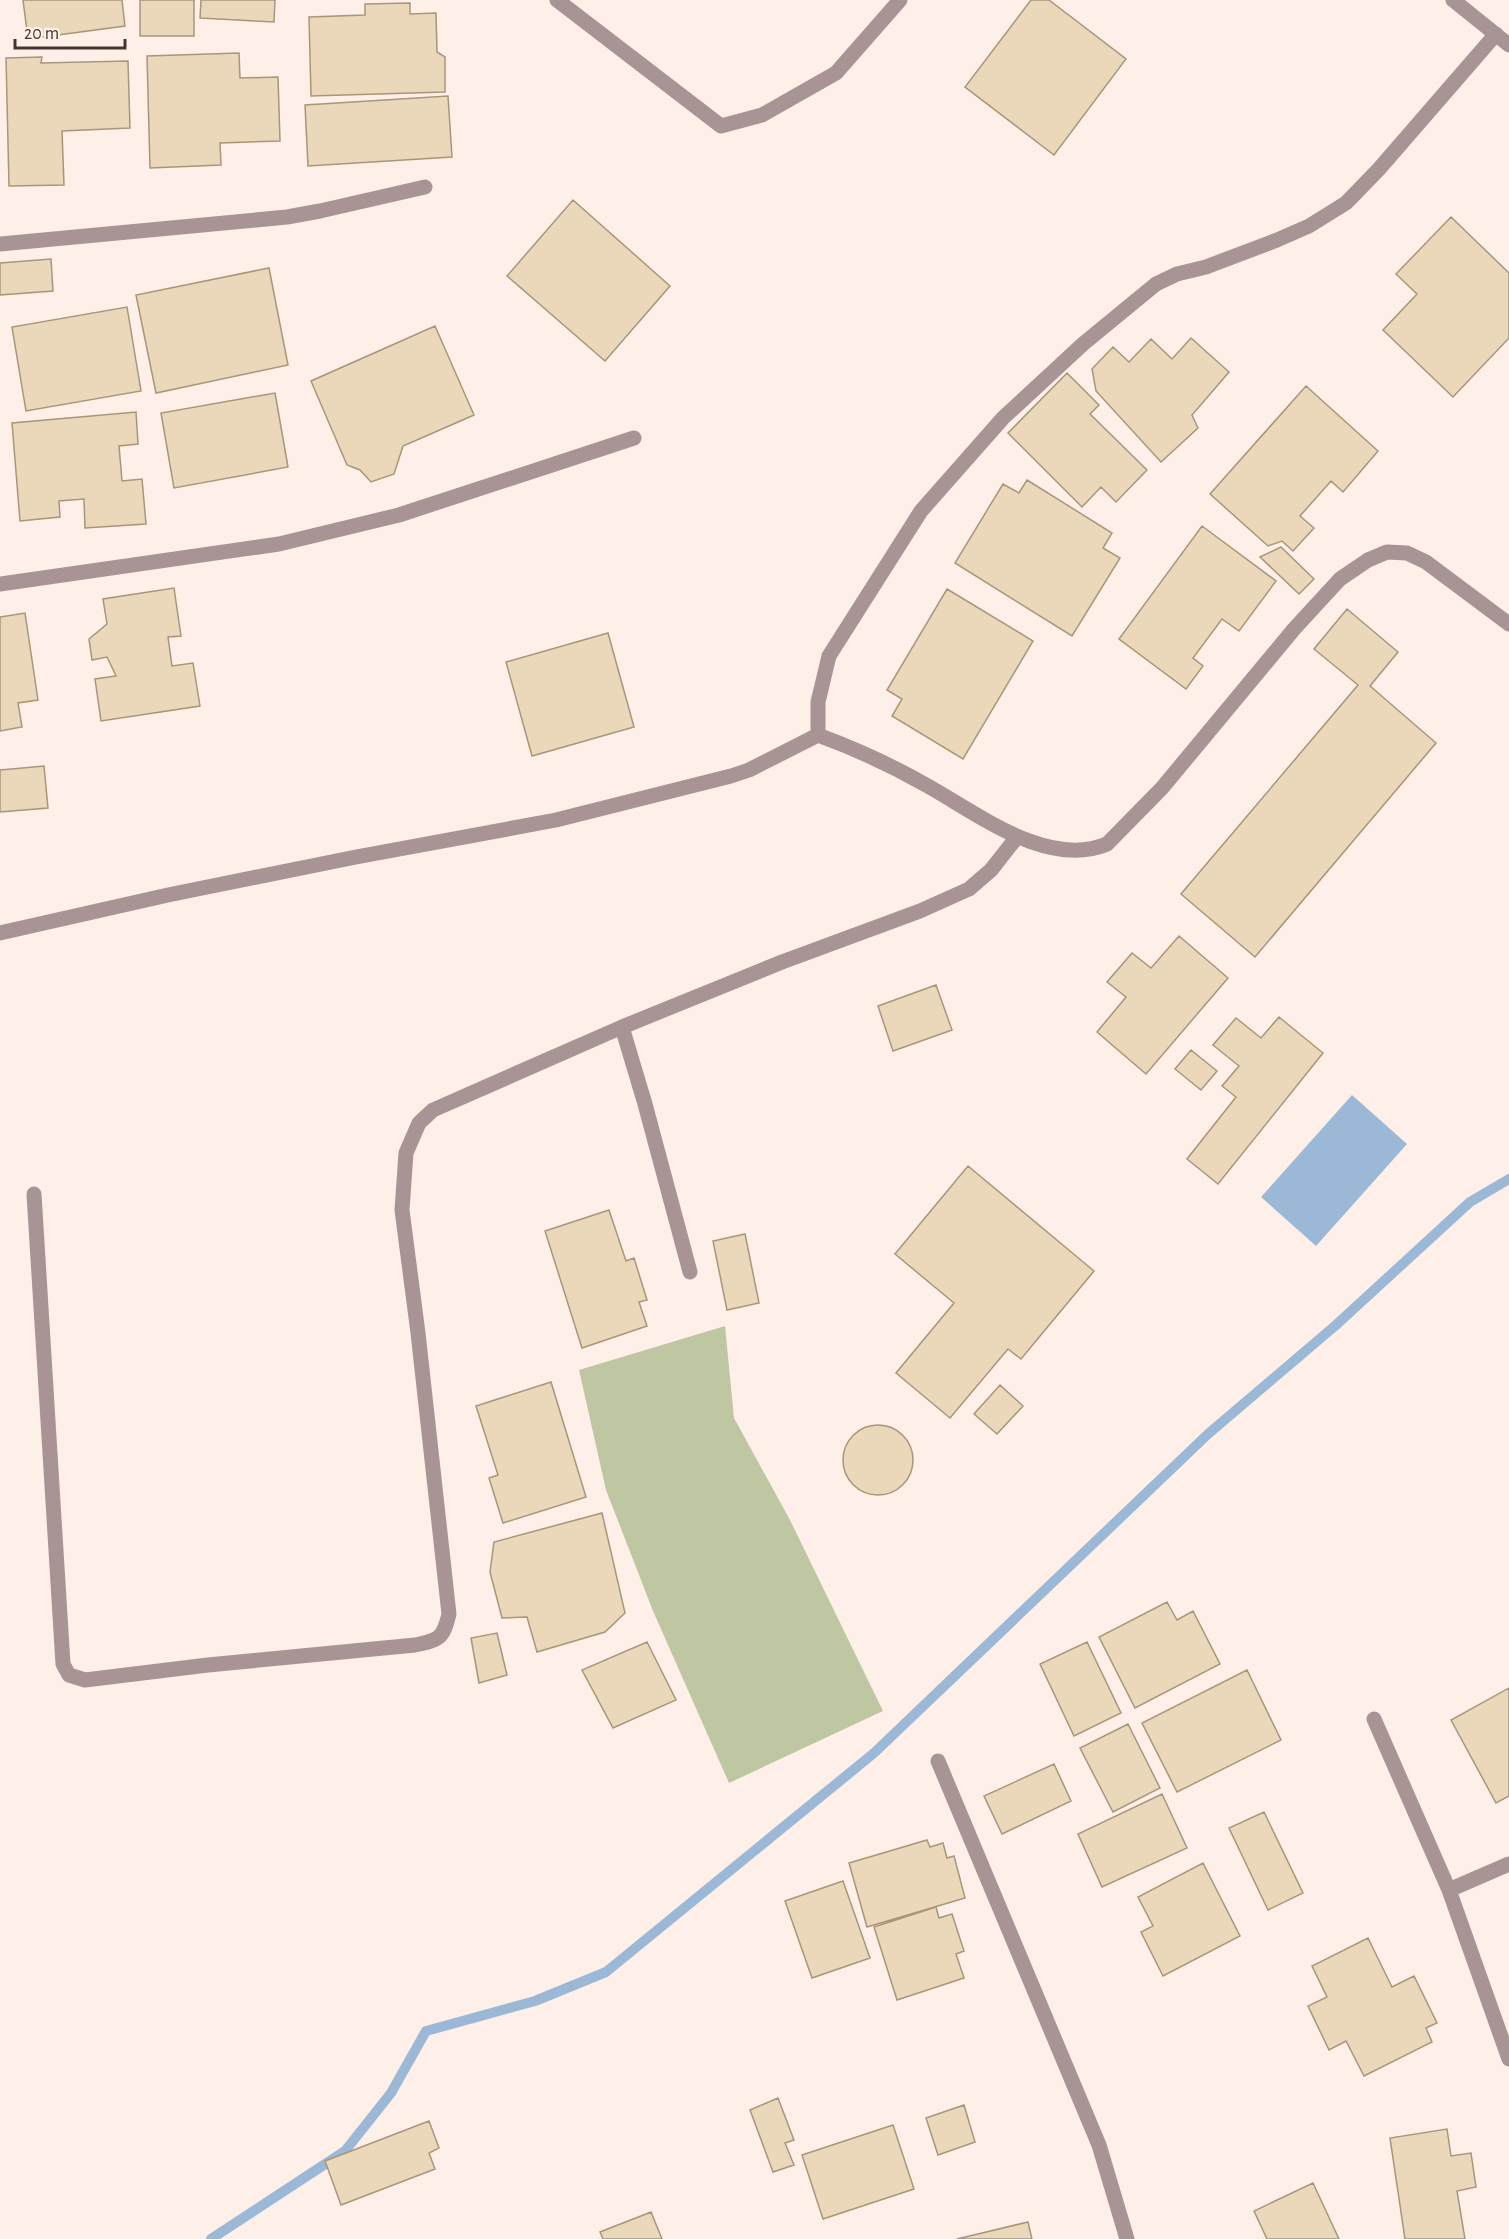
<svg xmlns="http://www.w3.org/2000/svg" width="1509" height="2239" font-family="'Alegreya Sans',sans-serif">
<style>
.green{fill:#bfc6a2}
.water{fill:#9bb9d6}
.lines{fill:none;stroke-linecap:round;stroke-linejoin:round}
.stream{stroke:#9bb9d6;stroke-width:10}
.building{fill:#ebd7b9;stroke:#a99579;stroke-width:1.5}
.minor{stroke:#a89494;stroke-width:15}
</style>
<rect width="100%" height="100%" fill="#fef0e8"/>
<!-- green -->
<path class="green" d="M725,1326l9,92 56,102 93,191 -154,72 -76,-172 -47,-121 -27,-120z"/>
<!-- water -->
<path class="water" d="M1352,1095l55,49 -91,102 -55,-49z"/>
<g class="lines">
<!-- stream -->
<path class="stream" d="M211,2239l134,-88 46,-58 35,-62 109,-30 71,-29 268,-219 334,-319 128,-109 134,-123 39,-23"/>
</g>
<!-- building -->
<path class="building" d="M23,0h99l3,26 -97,13z
M140,0h54v36h-54z
M201,0h74l-1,22 -74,-4z
M1031,0h18l77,59 -72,96 -89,-68z
M410,3v11l26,-1 1,39 8,5v35l-134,4 -2,-79 56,-2v-11z
M239,53l1,25 38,-1 2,64 -60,2 1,22 -71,3 -3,-112z
M42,57l-1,6 87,-2 2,67 -68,3 2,54 -55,1 -3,-128z
M448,96l4,61 -144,9 -3,-61z
M573,200l97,86 -65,75 -98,-85z
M1451,217l58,56v65l-56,59 -70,-67 34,-36 -21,-20z
M51,259l2,32 -53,4v-32z
M269,268l19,97 -132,28 -20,-98z
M127,307l14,84 -115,20 -14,-84z
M435,326l39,89 -71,31 -9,28 -23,8 -11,-12 -13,-5 -36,-84z
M1191,338l38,34 -37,43 6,13 -37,34 -65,-71 -4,-22 21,-22 16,15 22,-23 21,20z
M1067,373l32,32 -9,9 57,56 -31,32 -15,-15 -19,20 -74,-74z
M1306,386l72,65 -35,41 -12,-11 -31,35 14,12 -21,23 -11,-10 -14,5 -58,-52z
M275,393l13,74 -114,21 -13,-75z
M136,412l2,32 -19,2 3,35 20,-2 4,45 -61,4 -1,-29 -25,2 1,16 -40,4 -8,-98z
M1027,480l85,53 -9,15 17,10 -48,78 -117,-73 48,-79 16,9z
M1202,526l74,55 -37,50 -17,-12 -29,39 10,8 -17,23 -67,-50z
M1281,547l33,32 -15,15 -39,-37z
M174,588l7,48 -13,1 4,29 21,-3 7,43 -99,15 -6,-42 21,-3 -9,-19 -15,3 -3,-21 18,-15 -4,-25z
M947,589l86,52 -70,118 -71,-43 10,-17 -15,-9z
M1347,609l51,43 -28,34 66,57 -181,214 -74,-63 177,-209 -44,-36z
M25,613l13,87 -20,3 4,24 -22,4v-114z
M608,633l26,94 -102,29 -26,-94z
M44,766l4,42 -48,4v-42z
M1179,936l49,42 -82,96 -49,-42 29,-35 -19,-15 25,-29 19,15z
M936,985l16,45 -59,21 -15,-45z
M1279,1017l44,36 -105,131 -31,-25 49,-62 -14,-11 17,-20 -26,-21 23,-27 25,20z
M1191,1050l26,21 -16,19 -26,-21z
M968,1166l126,105 -73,88 -13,-10 -58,69 -54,-45 58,-70 -59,-49z
M609,1210l17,51 8,-3 13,42 -8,2 8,24 -65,22 -37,-117z
M745,1234l14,69 -32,7 -14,-69z
M551,1382l35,115 -83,26 -14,-45 9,-3 -22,-69z
M1000,1385l23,21 -26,28 -23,-20z
M843 1460a35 35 0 1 1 70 0a35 35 0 1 1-70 0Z
M602,1513l23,100 -20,19 -68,20 -10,-35 -25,1 -12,-46 4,-30z
M1167,1602l10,18 16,-9 27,53 -85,44 -36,-71z
M497,1633l10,42 -28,8 -8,-45z
M647,1642l29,58 -63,28 -31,-58z
M1087,1642l34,71 -47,23 -34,-72z
M1247,1670l34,70 -104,52 -35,-69z
M1509,1688v108l-13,7 -45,-83z
M1128,1724l32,64 -47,24 -33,-64z
M1054,1764l17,37 -69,33 -18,-38z
M1162,1794l25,54 -85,39 -24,-53z
M1264,1812l39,81 -35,17 -39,-82z
M927,1840l3,7 13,-4 4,15 7,-2 11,42 -98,29 -18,-64z
M1203,1863l37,73 -77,40 -22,-44 12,-6 -15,-29z
M843,1881l27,77 -58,20 -27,-77z
M936,1907l3,11 13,-4 12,37 -8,3 8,24 -67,22 -23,-73z
M1368,1938l24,49 22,-11 23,47 -11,5 6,14 -68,34 -18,-35 -17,9 -21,-44 19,-9 -15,-31z
M778,2098l16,42 -9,3 9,22 -21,7 -23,-62z
M964,2105l11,37 -37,13 -12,-37z
M429,2121l10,27 -10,5 6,16 -94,36 -16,-44z
M893,2125l21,64 -91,30 -21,-64z
M1447,2129l4,27 20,-3 5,34 -19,4 8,48h-60l-15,-101z
M1313,2183l26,56h-72l-13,-28z
M651,2212l11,27h-59l-3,-7z
M1028,2222l4,17h-75z"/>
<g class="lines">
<!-- minor -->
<path class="minor" d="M557,0l164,126 41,-11 74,-42 64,-73
M1453,0l56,45
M0,244l287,-27 33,-6 105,-24
M0,584l279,-40 120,-29 235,-77
M818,735v-33l11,-46 92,-145 82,-93 80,-74 73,-60 21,-10 29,-7 71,-27 32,-14 37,-23 33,-34 117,-135
M0,933l168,-38 188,-38 200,-37 175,-44 18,-6 69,-35c38,14 73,30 108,50 51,28 121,84 181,59l55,-56 132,-159 46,-50 28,-19 19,-8 20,1 19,9 83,62
M34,1194l29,470 6,11 16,5 123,-15 207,-20c24,-5 28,-6 34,-31l-31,-281 -16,-123 4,-57 13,-30 14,-13 189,-83
M690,1272l-45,-168 -23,-77 160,-65 138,-51 49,-22 22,-19 26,-33
M1374,1719l75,171 60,169
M938,1761l161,384 28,94
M1449,1890l60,-26"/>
</g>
<!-- scale -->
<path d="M15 39v9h110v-9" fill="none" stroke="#44362f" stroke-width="3"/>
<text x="24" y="39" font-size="18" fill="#44362f" stroke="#fef0e8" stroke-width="4.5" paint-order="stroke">20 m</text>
</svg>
